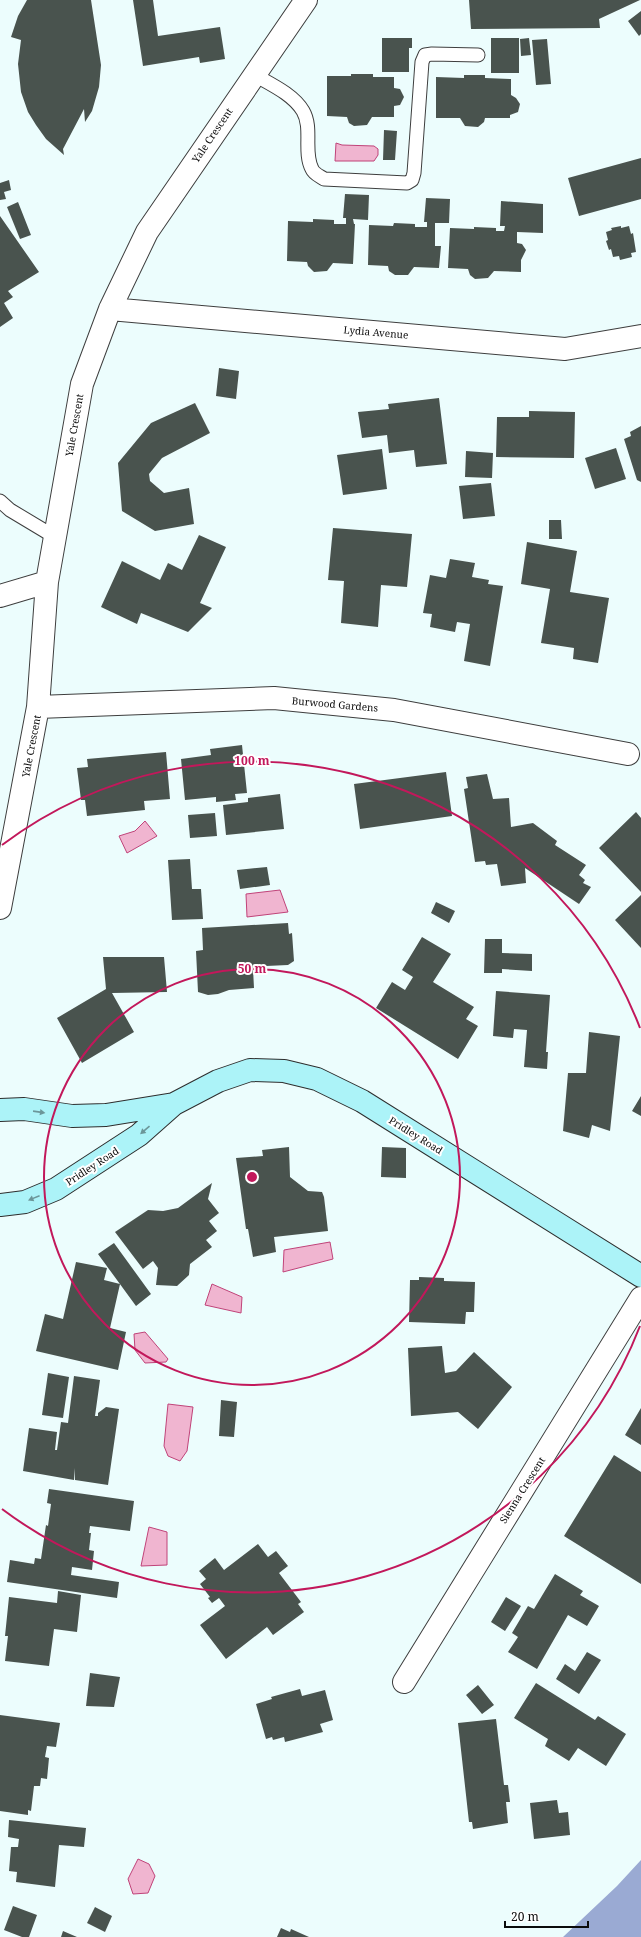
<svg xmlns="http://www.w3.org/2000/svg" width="641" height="1937" font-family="'Noto Serif',serif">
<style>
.forest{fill:#9aaad3}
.water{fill:#f0b5d0;stroke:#c04379}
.building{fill:#49534e}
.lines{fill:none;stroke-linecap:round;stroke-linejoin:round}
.lane-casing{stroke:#3e3e3e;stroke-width:15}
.street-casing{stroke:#3e3e3e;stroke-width:24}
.secondary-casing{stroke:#2d2d2d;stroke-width:24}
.lane{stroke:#fff;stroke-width:13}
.street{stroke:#fff;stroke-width:22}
.secondary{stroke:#acf3f8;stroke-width:22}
.oneway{fill:#6c9699}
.ring{fill:none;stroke:#c2185b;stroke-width:2}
.labels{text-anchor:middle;stroke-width:4;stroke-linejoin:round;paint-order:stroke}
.street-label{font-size:10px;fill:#0b0b0b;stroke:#fff}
.centre{fill:#c2185b;stroke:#fff;stroke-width:2}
.ring-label{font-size:12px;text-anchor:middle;font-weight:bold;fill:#c2185b;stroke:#fff;stroke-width:4;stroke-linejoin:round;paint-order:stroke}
</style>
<rect width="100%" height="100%" fill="#ecfdfd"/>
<!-- forest -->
<path class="forest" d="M641,1860v77h-78l54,-51z"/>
<!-- water -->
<path class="water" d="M336,143l6,2 32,1 4,3v6l-4,6h-39z
M145,821l12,15 -30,17 -8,-17 16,-5z
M280,890l8,22 -41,5 -1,-23z
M330,1242l3,17 -50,13 1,-22z
M212,1284l30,13 -1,16 -36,-8z
M145,1332l23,27 -2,3 -21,1 -10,-13 -1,-16z
M168,1404l25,3 -6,44 -7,10 -12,-5 -4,-10z
M149,1527l18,5v33l-26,1z
M138,1859l11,5 6,12 -7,17 -15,1 -5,-15z"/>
<!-- building -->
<path class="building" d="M27,0h64l10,65 -2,22 -7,24 -7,11 -1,-13 -21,40 1,6 -18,-16 -10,-14 -8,-13 -7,-20 -3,-28 3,-24 -10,-3 7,-21z
M133,0h20l5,36 62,-9 5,32 -25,4 -1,-6 -56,9z
M469,0h171l-41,19 1,9 -129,1z
M641,11v23l-2,2 -11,-15z
M382,38h30v10h-3v24h-27z
M491,38h28v35h-28z
M529,38l2,17 -10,1 -1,-17z
M547,39l4,45 -15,1 -4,-45z
M351,74h22v3h21v11l6,1 4,8 -4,8 -6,1v11h-22l-5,8 -13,1 -5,-3 -2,-6 -20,-1v-40h24z
M464,75h21v3l26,1v16l5,3 4,6 -2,8 -8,3v3h-25l-1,4 -6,5 -13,-1 -5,-8h-24v-41l28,1z
M384,130l13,1 -2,29h-12z
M641,158v41l-62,17 -11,-38z
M9,180l2,10 -7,2 2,7 -6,1v-17z
M345,194l24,1 -1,25 -15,-1 1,5h1l-2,40 -20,-1 -6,8 -13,1 -6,-6 -1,-4 -20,-1 1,-40 25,1v-3l21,1v4h12v-6h-3z
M426,198l24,1 -1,24h-14v23h6l-2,22 -25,-1 -6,8h-13l-6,-4 -1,-5 -20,-1 1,-40 24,1 1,-3 21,1v3h12v-5h-3z
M501,201l42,3v29l-26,-1v11l5,1 4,6 -5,10v12l-27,-1 -6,7 -13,1 -5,-4 -2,-6 -20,-1 2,-40 24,1v-2l22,1v3h8l1,-5h-5z
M18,202l13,33 -11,4 -13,-32z
M0,216l39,56 -31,19 5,6 -9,6 9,15 -13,9z
M621,226v2l8,-2 2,8 2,-1 3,19 -5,1 1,4 -12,3 -1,-4 -6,1 -2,-8 -2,1 -3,-9 2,-1 -2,-8 6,-2 -1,-2z
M219,368l20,3 -3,28 -20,-3z
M439,398l8,66 -31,3 -2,-17 -25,3 -2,-18 -25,3 -4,-26 31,-3 -1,-5z
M195,403l15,30 -48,25 -13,16 1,7 14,12 25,-5 5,36 -39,7 -33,-20 -4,-48 33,-40z
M529,411l46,1 -1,46 -78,-1 1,-40h32z
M641,426v56l-4,-2 -13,-41 7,-3 -1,-4z
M616,448l10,31 -31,10 -10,-31z
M382,449l5,40 -44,6 -6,-40z
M466,451l27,2 -1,25 -27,-1z
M491,483l4,33 -32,3 -4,-33z
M549,520h12l1,19h-13z
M333,528l79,6 -5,53 -26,-2 -3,42 -37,-4 3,-42 -16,-1z
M199,535l27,12 -26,56 12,5 -24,24 -47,-19 -4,11 -36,-17 21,-46 38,19 8,-17 14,7z
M527,542l50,9 -7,41 39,6 -11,65 -25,-4 1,-11 -33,-5 9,-54 -29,-5z
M450,559l25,4 -3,14 17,3 -1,4 15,2 -13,80 -26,-5 6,-37 -13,-2 -2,10 -25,-5 2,-13 -9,-1 7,-38 16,3z
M242,745l5,48 -12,1 1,6 -20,2v-5l-31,3 -4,-41 30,-4 -1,-6z
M166,752l4,47 -26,2 1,9 -58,6 -2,-16h-4l-4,-32 11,-1 -1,-8z
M446,772l6,44 -92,13 -6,-45z
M487,774l6,25 16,-1 2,29 22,-4 24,18 -2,4 31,20 -7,10 6,5 -2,3 8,4 -12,17 -54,-36 1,15 -25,3 -4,-22 -11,1 -1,-4 -10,1 -11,-73 4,-1 -2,-11z
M280,794l4,35 -58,6 -3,-30 25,-3v-4z
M636,812l5,6v74l-42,-44z
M215,813l2,23 -27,2 -2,-23z
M190,859l2,30h9l2,30 -31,1 -4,-60z
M267,867l3,18 -30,4 -3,-19z
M641,895v53l-26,-28z
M436,902l19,9 -6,12 -18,-10z
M288,923l1,11 3,-1 2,28 -6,4 -22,1 -13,3 1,19 -25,2 -11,4 -10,1 -10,-3 -2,-41 7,-1 -1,-22z
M422,937l29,17 -18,28 41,25 -8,12 12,7 -20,33 -82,-51 16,-26 13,8 8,-13 -11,-7z
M485,939h17v14l30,1v17l-30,-2v4h-18z
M103,957h61l3,35 -55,1 22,39 -52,31 -25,-45 49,-29z
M496,991l54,4 -4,57h2l-1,17 -23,-2 3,-37 -13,-1 -1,9 -20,-2z
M589,1032l31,4 -10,95 -18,-6 -3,13 -26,-7 5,-58h18z
M641,1096v20l-9,-5z
M289,1147l1,30 18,14 14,1 2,5 4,34 -54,6 2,15 -23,5 -5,-28h-2l-10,-71 27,-2 -1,-6z
M382,1147l24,1v30l-25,-1z
M212,1183l-4,16 11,14 -10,8 8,10 -11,9 6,7 -22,17 -1,11 -12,11 -21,-1 2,-17 -5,-7 -10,8 -28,-37 33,-22 15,1 15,-3z
M114,1243l37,51 -15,12 -38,-52z
M76,1262l31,6 -3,12 16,4 -10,44 16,4 -8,38 -82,-19 9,-37 18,5z
M419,1277l25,1v3l31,1 -1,30h-8l-1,12 -56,-2 1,-42h9z
M442,1346l3,27 11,-2 18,-19 38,35 -34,42 -20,-17 -47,4 -3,-68z
M48,1373l21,4 -6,41 -21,-3z
M74,1376l26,4 -5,36h3v-3l8,-6 13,2 -11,76 -33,-5v-12l-1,12 -51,-9 6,-43 28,4 -2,18h2l4,-28 7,1z
M221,1400l16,2 -3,35 -15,-1z
M641,1408v37l-16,-10z
M614,1455l27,17v112l-77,-48z
M49,1489l85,12 -4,30 -40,-5 -1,7h2l-2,17 5,1 -2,19 -20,-3 -1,8 48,7 -2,16 -110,-16 3,-22 24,4 1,-6 6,1 5,-34 2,1 3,-22 -4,-1z
M258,1544l10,13 8,-6 12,15 -9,7 22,29 -3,2 6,8 -31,23 -6,-8 -41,32 -26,-34 25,-19 -6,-8 -7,5 -4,-5 2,-1 -10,-13 6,-5 -7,-8 16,-13 9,12z
M555,1574l28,17 -3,4 19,11 -12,20 -19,-11 -31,54 -29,-17 10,-15 -6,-4 16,-27 6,3z
M58,1591l23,4 -4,37 -23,-3 -5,37 -44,-5 3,-25h-3l4,-39 48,6z
M506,1597l15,9 -16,25 -14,-9z
M587,1652l14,8 -22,34 -23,-15 9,-15 10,7z
M90,1673l30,4 -6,30 -28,-1z
M536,1683l59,37 3,-4 28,18 -20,32 -28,-18 -9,13 -24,-15 3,-7 -34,-21z
M478,1685l16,20 -12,9 -16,-19z
M300,1689l2,7 23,-6 8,30 -13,4 3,8 -38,10 -1,-5 -11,3 -1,-3 -6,2 -10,-35 16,-5 -1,-2z
M0,1715l60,8 -4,24 -9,-1 -2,11 4,1 -2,21 -6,-1 -1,8h-6l-3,25 -3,-1v5l-28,-4z
M496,1719l8,66h4l2,17h-4l2,21 -35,6 -1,-7h-3l-11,-99z
M557,1800l2,13 9,-1 2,23 -36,4 -4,-36z
M9,1820l77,8 -2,19 -25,-2 -4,42 -39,-5 1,-10 -8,-1 2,-24h7l1,-8 -11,-2z
M13,1906l24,9 -8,22h-7l-18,-7z
M95,1907l17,9 -7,16 -18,-9z
M281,1928l9,4 1,-3 18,8h-32z
M63,1931l14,6h-16z"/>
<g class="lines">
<!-- lane casing -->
<g class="lane-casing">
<path id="lane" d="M253,74c17,10 40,20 50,37 10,17 0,41 9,58 2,5 8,7 12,10l83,4 5,-3 2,-7 8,-111 3,-7 7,-1 46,1
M0,501l10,9 45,27"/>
</g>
<!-- street casing -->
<g class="street-casing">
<path id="street" d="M110,309l455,40 76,-13
M0,596l47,-14
M38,707l236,-9 120,12 234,44
M0,908l38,-201 9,-125 35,-198 28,-75 37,-77 159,-232
M404,1682l237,-384"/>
</g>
<!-- secondary casing -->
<g class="secondary-casing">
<path id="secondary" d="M0,1110l24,-1 48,7 34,-1 68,-11
M0,1205l25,-3 31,-13 83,-54 35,-31 44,-23 32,-11 34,1 33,8 45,22 279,175"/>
</g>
<!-- lane -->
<use href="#lane" class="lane"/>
<!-- street -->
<use href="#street" class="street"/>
<!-- secondary -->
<use href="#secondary" class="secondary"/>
</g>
<!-- one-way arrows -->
<defs><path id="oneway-solid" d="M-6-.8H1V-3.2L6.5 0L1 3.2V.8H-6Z"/></defs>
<g class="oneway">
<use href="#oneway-solid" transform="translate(39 1112) rotate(8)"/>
<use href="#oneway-solid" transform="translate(145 1130) rotate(139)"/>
<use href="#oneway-solid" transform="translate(34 1198) rotate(158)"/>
</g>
<!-- distance rings -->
<g class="ring">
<circle cx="252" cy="1177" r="208"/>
<path d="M640 1326A416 416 0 0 1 2 1509M2 845A416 416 0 0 1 640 1028"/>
</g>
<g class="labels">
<!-- street labels -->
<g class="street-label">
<text transform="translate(212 135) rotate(-56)" y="4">Yale Crescent</text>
<text transform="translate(376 332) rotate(5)" y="4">Lydia Avenue</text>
<text transform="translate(74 425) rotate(-80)" y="4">Yale Crescent</text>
<text transform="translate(335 704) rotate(5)" y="4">Burwood Gardens</text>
<text transform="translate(31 746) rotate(-79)" y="4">Yale Crescent</text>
<text transform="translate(416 1135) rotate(32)" y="4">Pridley Road</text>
<text transform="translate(92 1166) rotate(-33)" y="4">Pridley Road</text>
<text transform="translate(522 1490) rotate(-58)" y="4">Sienna Crescent</text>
</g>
</g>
<circle cx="252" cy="1177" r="6" class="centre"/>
<g class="ring-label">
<text x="252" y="765">100 m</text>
<text x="252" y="973">50 m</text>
</g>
<!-- scale -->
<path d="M505 1921v6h83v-6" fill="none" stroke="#0b0b0b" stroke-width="2"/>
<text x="511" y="1921" font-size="12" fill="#0b0b0b" stroke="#ffffff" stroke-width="3" paint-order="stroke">20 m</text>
</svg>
